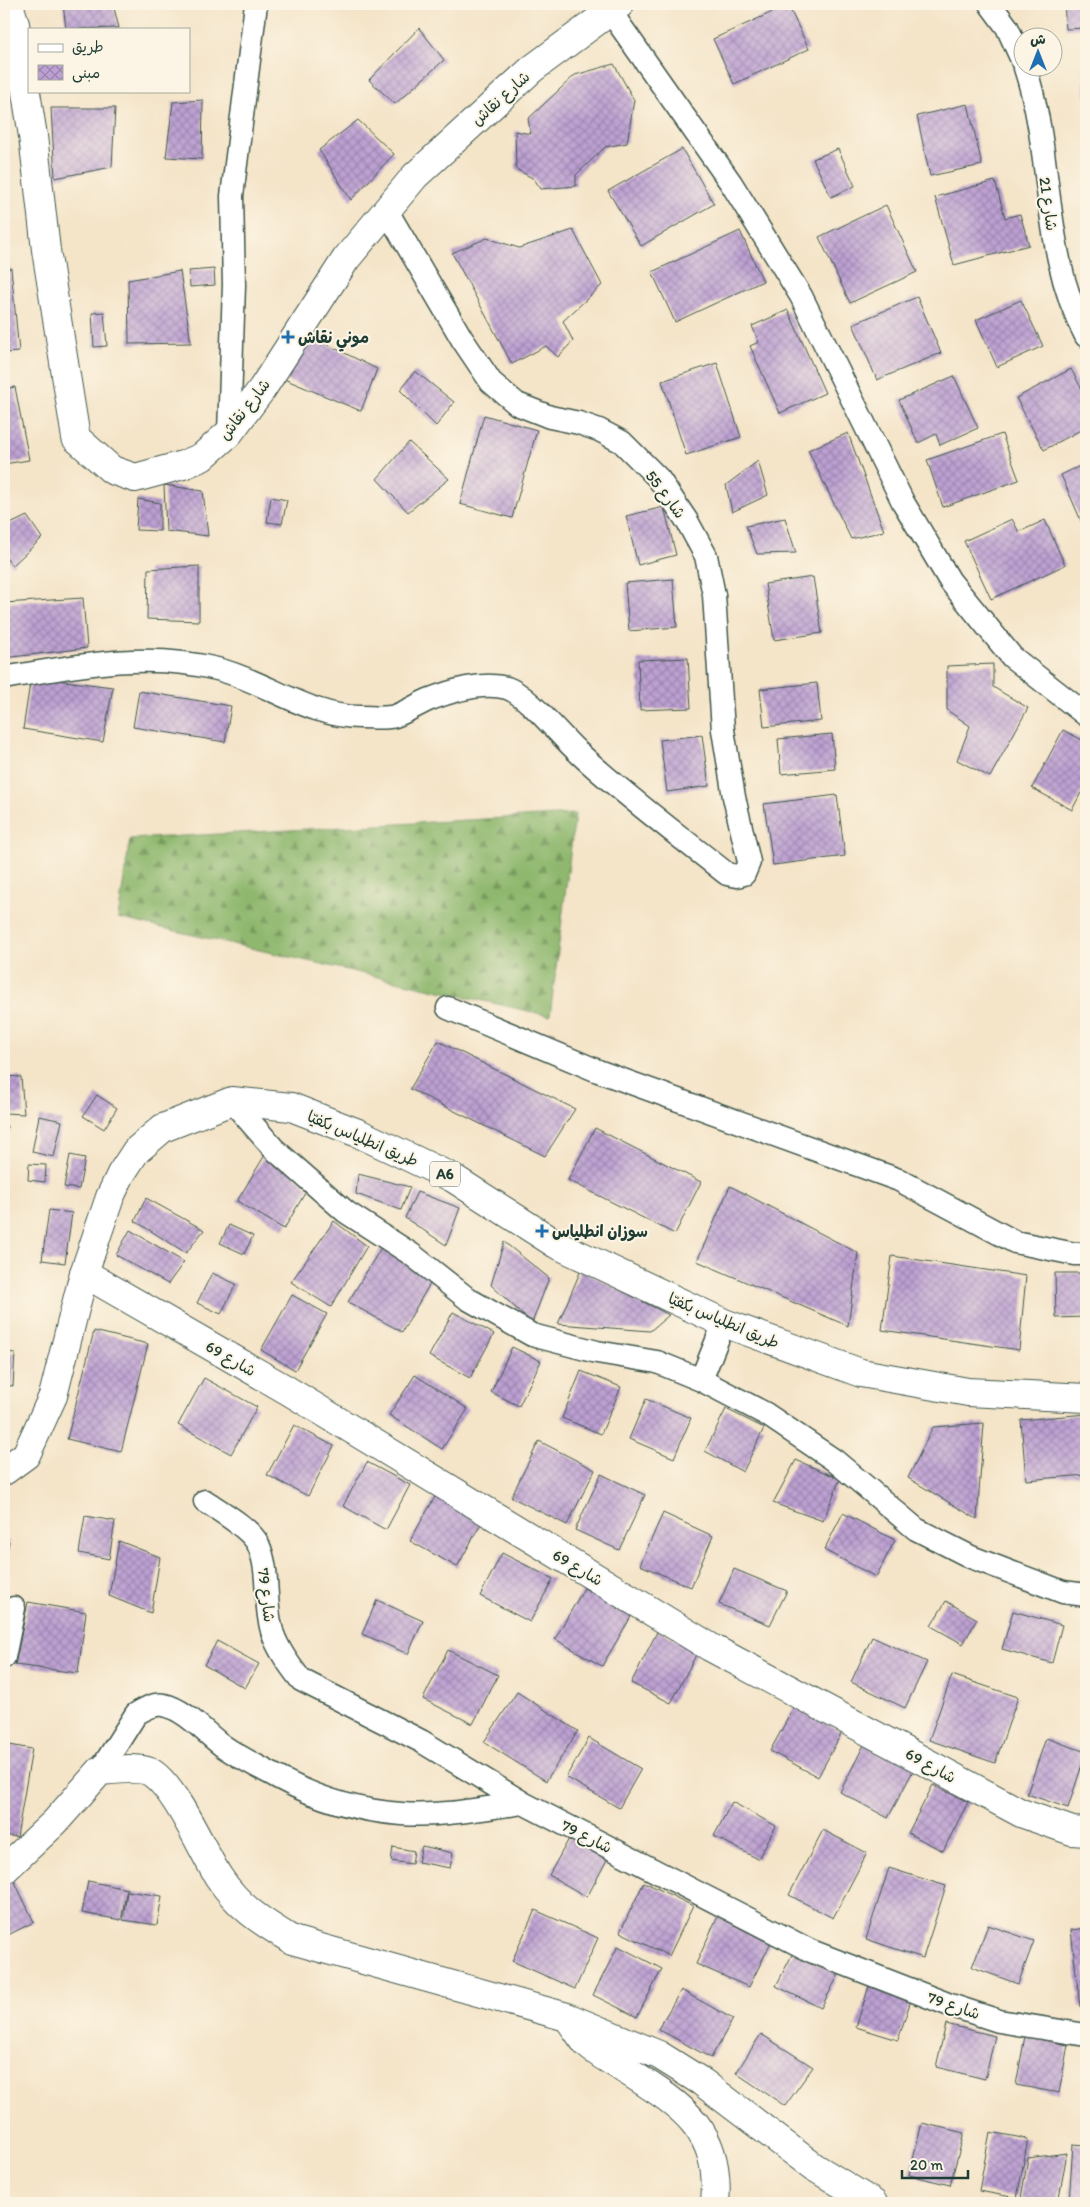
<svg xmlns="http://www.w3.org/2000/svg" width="1090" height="2207" font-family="Itim,'Playpen Sans Arabic',sans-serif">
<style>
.forest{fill:url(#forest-firs);stroke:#577a51}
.building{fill:url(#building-cross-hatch)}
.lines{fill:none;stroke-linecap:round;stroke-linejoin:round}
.minor-casing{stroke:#3f564a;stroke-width:25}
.tertiary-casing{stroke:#3f564a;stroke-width:30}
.trunk-casing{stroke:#3f564a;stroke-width:30}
.minor{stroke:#fff;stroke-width:22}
.tertiary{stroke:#fff;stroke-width:28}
.trunk{stroke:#fff;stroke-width:28}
.poi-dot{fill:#1f6fb2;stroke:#fcf5e5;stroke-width:2}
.labels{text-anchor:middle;stroke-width:4;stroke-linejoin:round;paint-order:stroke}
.shield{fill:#fcf5e5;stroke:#617469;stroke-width:1}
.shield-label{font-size:15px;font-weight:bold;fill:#1f3d34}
.street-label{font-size:16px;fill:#1f3d34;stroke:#fcf5e5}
.poi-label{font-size:16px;font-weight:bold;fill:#1f3d34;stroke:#fcf5e5;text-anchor:start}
</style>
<defs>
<pattern id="forest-firs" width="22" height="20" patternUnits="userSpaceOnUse" patternTransform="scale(1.25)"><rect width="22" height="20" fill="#8fb86e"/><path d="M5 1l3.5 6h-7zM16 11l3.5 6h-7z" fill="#74975b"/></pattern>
<pattern id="building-cross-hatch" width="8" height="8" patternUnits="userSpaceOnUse" patternTransform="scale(1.25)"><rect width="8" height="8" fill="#bda0d3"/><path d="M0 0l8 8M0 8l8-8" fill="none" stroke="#9984ac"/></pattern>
</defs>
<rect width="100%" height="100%" fill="#fcf5e5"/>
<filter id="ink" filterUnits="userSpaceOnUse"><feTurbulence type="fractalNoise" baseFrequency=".02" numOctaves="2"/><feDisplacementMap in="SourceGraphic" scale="10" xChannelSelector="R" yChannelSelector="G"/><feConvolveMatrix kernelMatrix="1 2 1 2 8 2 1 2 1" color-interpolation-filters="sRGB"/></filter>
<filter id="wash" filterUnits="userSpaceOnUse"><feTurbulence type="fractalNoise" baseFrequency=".0096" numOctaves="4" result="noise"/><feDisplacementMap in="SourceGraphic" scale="20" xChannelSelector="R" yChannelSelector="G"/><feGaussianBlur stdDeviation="1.12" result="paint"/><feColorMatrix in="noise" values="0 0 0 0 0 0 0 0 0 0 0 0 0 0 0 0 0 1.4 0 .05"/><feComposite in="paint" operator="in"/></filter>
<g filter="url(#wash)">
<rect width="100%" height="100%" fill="#f4e4c8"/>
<!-- forest -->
<path class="forest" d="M575,814l-25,202 -432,-98 12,-79z"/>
<g id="blocks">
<!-- building -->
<path class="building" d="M63,4h50l6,24 -53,1z
M1064,4h22v24l-20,1z
M788,5l21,44 -75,35 -21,-45z
M419,28l25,32 -49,44 -26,-24z
M1083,50h3v45h-1z
M614,64l20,36 -7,43 -22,4 -29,28v11l-35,3 -7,-10 -18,-10 -1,-38 16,3 -3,-15 47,-44z
M203,100l-1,59 -36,-2 7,-55z
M968,104l14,61 -52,11 -13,-60z
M51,108h64l-3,59 -57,11z
M358,120l36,34 -43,46 -32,-50z
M682,149l32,55 -73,42 -33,-55z
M838,149l17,37 -24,11 -18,-38z
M995,181l10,37 15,-4 9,31 -75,20 -19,-68z
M886,205l31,67 -67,31 -31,-66z
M573,230l29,55 -39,36 10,20 -15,16 -12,-11 -34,18 -60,-111 35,-15 32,10z
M740,231l23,50 -88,41 -23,-50z
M11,268l8,84 -15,1v-84z
M214,269l1,16 -25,2 -1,-16z
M180,271l11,72 -62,1 -1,-64z
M917,297l24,56 -64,27 -24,-56z
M1021,300l22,46 -46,21 -21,-47z
M788,310l37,83 -45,20 -30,-67 9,-4 -7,-16z
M104,312l3,34 -13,1 -2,-34z
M310,336l67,33 -16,42 -77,-32z
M717,363l24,74 -55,18 -24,-74z
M1071,369l15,28v30l-42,23 -28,-52z
M415,371l39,31 -18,24 -36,-36z
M954,376l24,52 -38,17 -4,-11 -18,9 -19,-43z
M15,387l14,73 -25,4v-75z
M484,415l53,15 -25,88 -52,-14z
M848,433l36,98 -33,8 -43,-89z
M1002,434l17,46 -76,27 -16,-47z
M409,442l40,37 -41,33 -31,-33z
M758,461l10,34 -36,17 -6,-27z
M1086,463v57l-4,3 -21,-48z
M164,485l39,6 5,45 -42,-5z
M271,497l16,3 -5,24 -15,-2z
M138,499l22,4v28l-24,-1z
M664,507l12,48 -38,10 -12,-49z
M27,516l15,22 -30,28 -8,-11v-28z
M785,518l11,35 -39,1 -11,-28z
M1012,519l7,13 26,-12 20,45 -74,34 -27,-58z
M199,566v55l-52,-2 1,-50z
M813,577l9,56 -48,7 -9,-56z
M673,579l4,48 -48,4 -4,-48z
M83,598l4,50 -83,10v-55z
M688,658l3,50 -51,2 -2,-50z
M993,664v23l35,21 -38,69 -33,-17 13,-34 -23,-16v-44z
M31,677l82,10 -10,55 -80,-13z
M817,683l4,38 -57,6 -4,-38z
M139,691l92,15 -6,36 -92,-15z
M1063,730l23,12v41l-14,27 -40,-22z
M832,734l3,35 -54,5 -3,-35z
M702,735l7,51 -42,6 -7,-52z
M837,795l8,61 -72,9 -9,-61z
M438,1041l137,68 -30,47 -135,-67z
M4,1076l17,1 3,37 -20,-1z
M97,1095l20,13 -13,21 -21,-13z
M39,1116l23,5 -8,36 -22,-5z
M4,1126h3l-2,28h-1z
M595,1128l106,54 -26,52 -107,-54z
M268,1150l40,38 -24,41 -47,-28z
M70,1155l15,3 -6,31 -15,-2z
M29,1164l17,1 -1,17 -17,-2z
M358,1174l52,13 -9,23 -45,-16z
M730,1186l128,67 -10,73 -151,-65z
M417,1192l43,16 -14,37 -41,-27z
M146,1198l58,32 -18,23 -51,-32z
M49,1210l23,3 -7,50 -23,-3z
M334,1221l33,25 -36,61 -40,-25z
M229,1225l24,11 -9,18 -24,-11z
M130,1230l54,32 -16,22 -52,-29z
M504,1242l45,36 -17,45 -41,-38z
M381,1248l51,32 -30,52 -54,-30z
M892,1256l134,20 -7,74 -137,-20z
M581,1270l88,45 -19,16 -92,-7z
M212,1273l24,11 -15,30 -24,-11z
M1055,1273h31v44l-30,1z
M292,1295l35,19 -32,56 -34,-20z
M453,1312l41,22 -24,44 -41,-22z
M94,1331l54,13 -27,108 -54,-13z
M512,1347l29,14 -22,45 -28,-14z
M4,1352l11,1 -2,33 -9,-1z
M581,1371l40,16 -20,47 -39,-16z
M415,1375l53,34 -26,40 -53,-34z
M204,1378l53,29 -26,47 -53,-29z
M646,1399l45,19 -17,40 -45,-19z
M726,1409l38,19 -21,44 -38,-21z
M1086,1414v61l-60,5 -5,-60z
M984,1423l-7,96 -69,-41 25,-51z
M294,1425l40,21 -26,50 -41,-21z
M539,1441l56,29 -28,55 -56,-28z
M796,1460l44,19 -17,42 -50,-18z
M367,1462l43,23 -24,45 -43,-24z
M601,1474l44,21 -26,55 -44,-20z
M436,1495l47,25 -26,47 -47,-26z
M663,1513l50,23 -22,51 -51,-22z
M843,1513l52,27 -19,37 -52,-27z
M85,1516l30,5 -6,38 -30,-6z
M4,1540l5,1 -4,25h-1z
M119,1541l41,16 -9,56 -42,-17z
M502,1553l51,26 -23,43 -50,-26z
M734,1569l53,22 -17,34 -51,-21z
M584,1588l48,27 -30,51 -47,-27z
M377,1600l46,21 -15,33 -46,-20z
M946,1601l31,18 -14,25 -32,-18z
M28,1602l58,10 -8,61 -63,-8z
M1013,1611l49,14 -10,38 -50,-14z
M1086,1617v19h-1l-2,-18z
M658,1630l40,21 -27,52 -40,-20z
M872,1637l55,25 -22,46 -54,-26z
M217,1641l42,23 -14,24 -41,-23z
M448,1650l50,25 -25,49 -50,-25z
M952,1675l66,22 -23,66 -66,-23z
M517,1692l61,39 -32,50 -62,-39z
M794,1707l48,25 -24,45 -48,-26z
M589,1738l52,31 -22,39 -53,-31z
M1046,1738l40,14 -18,56 -41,-14z
M867,1739l49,26 -28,53 -48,-26z
M4,1744l28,5 -15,88 -13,-2z
M933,1785l35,17 -25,49 -35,-18z
M732,1802l44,24 -18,33 -44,-23z
M823,1830l44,23 -34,65 -44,-23z
M570,1837l38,21 -21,39 -38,-22z
M422,1846l31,7 -3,15 -32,-6z
M393,1847l21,4 -2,13 -21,-3z
M889,1868l57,18 -23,72 -57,-19z
M12,1876l22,46 -30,15v-57z
M88,1881l39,8 -6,31 -39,-7z
M644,1882l49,24 -24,50 -49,-24z
M127,1891l35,5 -5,29 -34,-5z
M535,1910l63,28 -23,51 -63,-28z
M719,1913l54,25 -24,49 -53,-23z
M988,1925l46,16 -16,43 -46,-17z
M1086,1928v78l-6,1 -9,-77z
M618,1946l44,23 -25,48 -44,-22z
M794,1951l45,23 -18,34 -45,-22z
M870,1983l41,17 -13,40 -42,-13z
M681,1990l52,29 -22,39 -53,-29z
M946,2024l49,12 -10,43 -49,-12z
M761,2034l52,33 -28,39 -49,-33z
M1025,2036l43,9 -9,48 -43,-8z
M922,2123l42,10 -14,52 -41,-10z
M990,2132l38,7 -11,59 -38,-7z
M1073,2144l13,1v58l-17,-1z
M1067,2153l-9,50 -37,-5 7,-40z"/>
</g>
</g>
<g filter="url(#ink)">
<use href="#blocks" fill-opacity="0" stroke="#3f564a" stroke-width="1"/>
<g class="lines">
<!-- minor casing -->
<g class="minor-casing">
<path id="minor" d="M990,4l17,23 15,33
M610,11l121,172 70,113 102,206 47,79 62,76 74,58
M1025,68c29,86 16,184 61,268
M229,433l5,-148 -2,-89 24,-192
M4,678c70,-12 142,-27 213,-9 49,12 93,49 145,48 10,0 23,2 33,-1 11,-4 22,-11 33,-16 23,-9 54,-19 79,-12 21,7 54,49 72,65 46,43 98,81 148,121l10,2 7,-2 5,-12 -15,-65 -11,-67 -9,-135 -8,-39 -19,-35 -28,-42 -37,-37 -23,-12 -20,-7 -29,-6 -33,-13 -26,-22 -29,-43 -75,-128
M448,1008l150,63 301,109 116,62 60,12h11
M232,1101l42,48 72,63 65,42 57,45 64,36 65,17 60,10 44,18 23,-57
M701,1380l65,34 68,46 82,69 55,28 92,35 23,3
M205,1501c15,10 45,27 53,43 12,26 6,56 13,83 4,19 18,38 30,53l120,61 102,62 288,148 139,54 49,16 87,14
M4,1657l10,-49
M100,1771l36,-57c8,-5 18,-11 28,-9 22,5 41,28 59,41 17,12 38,22 56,32 39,21 79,33 123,36 39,3 82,-6 121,-11"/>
</g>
<!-- tertiary casing -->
<g class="tertiary-casing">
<path id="tertiary" d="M9,4l6,20 18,112 13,114 30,188 36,32 23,8 48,-13 19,-8 27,-24 33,-44 84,-130 69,-83 117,-107 88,-65
M84,1273l203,117 423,257 311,166 51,18 14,1
M4,1870l51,-48 45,-51c12,-1 42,-5 52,2 24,16 50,77 66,103 21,32 43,45 74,64l275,77 92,38 43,27 112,85 59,36
M568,2018c6,8 12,17 18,25 10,10 26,18 38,26 56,36 98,59 91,134"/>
</g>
<!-- trunk casing -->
<g class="trunk-casing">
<path id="trunk" d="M4,1471l22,-16 27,-59 31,-123 26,-76 11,-23 15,-23 27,-23 69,-27 59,6 67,26 95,45 103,66 168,79 137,50 107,19 118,6"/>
</g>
<!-- minor -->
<use href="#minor" class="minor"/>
<!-- tertiary -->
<use href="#tertiary" class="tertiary"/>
<!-- trunk -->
<use href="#trunk" class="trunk"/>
</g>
</g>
<!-- markers -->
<g class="poi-dot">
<path d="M285.5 329.5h5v5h5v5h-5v5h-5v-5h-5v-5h5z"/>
<path d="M539.5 1223.5h5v5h5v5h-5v5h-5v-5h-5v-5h5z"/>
</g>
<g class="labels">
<!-- shield labels -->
<rect class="shield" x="430" y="1161.5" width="30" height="25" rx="4"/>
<g class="shield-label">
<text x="445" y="1179">A6</text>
</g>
<!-- street labels -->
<g class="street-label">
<text transform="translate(500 98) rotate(-42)" y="6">شارع نقاش</text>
<text transform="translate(1049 204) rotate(82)" y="6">شارع 21</text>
<text transform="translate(244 409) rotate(-52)" y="6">شارع نقاش</text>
<text transform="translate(666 494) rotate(53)" y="6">شارع 55</text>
<text transform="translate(363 1138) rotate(23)" y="6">طريق انطلياس بكفيّا</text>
<text transform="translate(724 1320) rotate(23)" y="6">طريق انطلياس بكفيّا</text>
<text transform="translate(231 1358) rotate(30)" y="6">شارع 69</text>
<text transform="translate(578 1567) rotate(31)" y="6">شارع 69</text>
<text transform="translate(267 1595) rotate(83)" y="6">شارع 79</text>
<text transform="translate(931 1765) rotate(29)" y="6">شارع 69</text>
<text transform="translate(587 1836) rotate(27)" y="6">شارع 79</text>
<text transform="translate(954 2005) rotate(19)" y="6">شارع 79</text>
</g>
<!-- poi labels -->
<g class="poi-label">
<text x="298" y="343">موني نقاش</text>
<text x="552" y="1237">سوزان انطلياس</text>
</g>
</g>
<!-- margin -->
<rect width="1090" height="2207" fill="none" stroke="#fcf5e5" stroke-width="20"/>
<!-- legend -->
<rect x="28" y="28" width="162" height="65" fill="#fcf5e5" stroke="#a4ab9e"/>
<rect x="38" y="44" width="25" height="8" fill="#ffffff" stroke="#a4ab9e"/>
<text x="72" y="52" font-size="15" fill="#1f3d34">طريق</text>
<rect x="38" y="65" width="25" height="15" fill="url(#building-cross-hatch)" stroke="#a4ab9e"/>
<text x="72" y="78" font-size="15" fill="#1f3d34">مبنى</text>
<!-- north arrow -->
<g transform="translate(1038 52)"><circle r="24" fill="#fcf5e5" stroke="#a4ab9e"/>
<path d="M0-4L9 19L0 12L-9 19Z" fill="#1f6fb2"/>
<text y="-8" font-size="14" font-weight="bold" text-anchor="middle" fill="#1f3d34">ش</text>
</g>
<!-- scale -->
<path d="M902 2170v8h66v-8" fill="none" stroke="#1f3d34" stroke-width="2.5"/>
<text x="910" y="2170" font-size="15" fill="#1f3d34" stroke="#fcf5e5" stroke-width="4" paint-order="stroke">20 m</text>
</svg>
